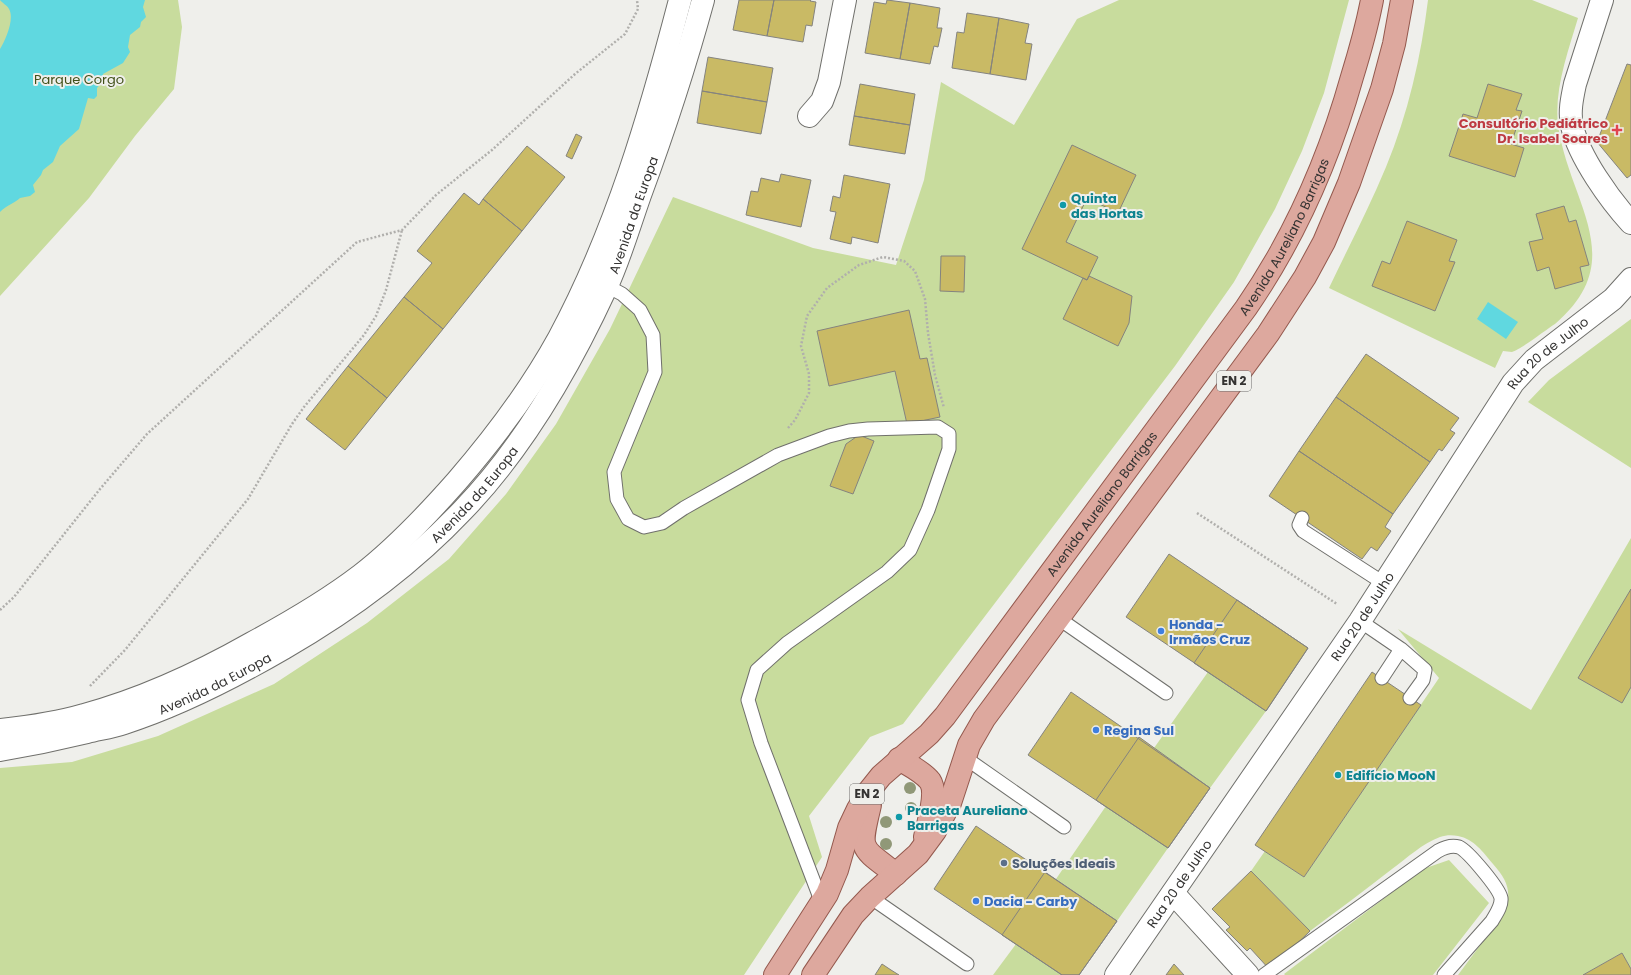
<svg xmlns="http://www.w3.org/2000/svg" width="1631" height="975" font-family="Poppins,sans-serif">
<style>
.green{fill:#c8dc9d}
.water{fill:#60d8e0}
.building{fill:#c9ba65;stroke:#84837f}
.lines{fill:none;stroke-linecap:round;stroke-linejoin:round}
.service-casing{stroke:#70706c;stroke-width:15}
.minor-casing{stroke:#70706c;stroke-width:24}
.secondary-casing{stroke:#70706c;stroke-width:24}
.primary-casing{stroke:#94594e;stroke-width:24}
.path{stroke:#b0afac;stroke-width:2.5;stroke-dasharray:2 2;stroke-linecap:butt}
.service{stroke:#fff;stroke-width:13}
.minor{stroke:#fff;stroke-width:22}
.secondary{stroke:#fff;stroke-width:22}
.primary{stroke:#dda89e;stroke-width:22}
.tree{fill:#909878}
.health-dot{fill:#e0444e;stroke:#efefeb;stroke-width:1.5}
.culture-dot{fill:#0f9aa8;stroke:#efefeb;stroke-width:1.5}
.shop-dot{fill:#3f7fe0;stroke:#efefeb;stroke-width:1.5}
.service-dot{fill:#5c6f8a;stroke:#efefeb;stroke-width:1.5}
.labels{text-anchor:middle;stroke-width:4;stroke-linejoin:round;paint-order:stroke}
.shield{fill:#efefeb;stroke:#6c6b6a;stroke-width:1}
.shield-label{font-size:12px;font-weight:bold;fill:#343332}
.park-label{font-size:13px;fill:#425119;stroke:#efefeb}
.health-label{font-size:13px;font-weight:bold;fill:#be3a42;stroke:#efefeb;text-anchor:end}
.culture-label{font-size:13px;font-weight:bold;fill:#0d838f;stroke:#efefeb;text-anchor:start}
.street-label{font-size:13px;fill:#343332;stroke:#efefeb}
.shop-label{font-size:13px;font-weight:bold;fill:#366cbe;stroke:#efefeb;text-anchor:start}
.service-label{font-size:13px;font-weight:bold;fill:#4e5e75;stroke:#efefeb;text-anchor:start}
</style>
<rect width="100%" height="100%" fill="#efefeb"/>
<!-- green -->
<path class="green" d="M0,0h178l4,27 -8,62 -39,47 -46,62 -89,98z
M1119,0h230l-25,93 -22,58 -27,58 -41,73 -59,84 -272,358 -33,13 -61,79 13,41 -78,118h-744v-207l72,-6 86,-26 116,-52 93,-61 82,-64 57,-65 50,-70 54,-95 63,-132 140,51 83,17 28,-85 17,-98 73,43 63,-106z
M1428,0h104l46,18c-10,34 -24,71 -20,107 11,78 73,134 -3,199 -8,5 -35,26 -43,28 -3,0 -6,-1 -9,-1l-8,17 -166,-80c19,-40 40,-80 57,-121 22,-53 35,-110 42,-167z
M1631,319v149l-103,-66 21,-22z
M1631,538v431l-9,-16 -39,22h-125l46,-62c9,-21 3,-33 -11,-49 -10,-12 -19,-25 -35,-28 -6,-1 -12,-1 -18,1 -17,6 -33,21 -48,32 -27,21 -55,42 -82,62l-59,-60 14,-20 39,26 135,-199 -41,-49 133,81z
M1208,672l58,39 -56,77 -56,-40z
M1106,806l62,42 -51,73 -61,-42z
M1449,860l40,43 -56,72h-148l-1,-1 139,-105z
M1016,944l46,31h-69z"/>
<!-- water -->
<path class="water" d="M0,0h145l-2,7 3,10 -5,5 -1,5 -10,8 -2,12 2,5 -7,11 -20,11v7l-6,7v8l-3,3 -6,-1 -9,31 -19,17 -7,16 -10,8 -2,5 -8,10 2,7 -5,4 -10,2c-5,5 -13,7 -20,14v-163c5,-8 15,-30 9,-40 -2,-4 -7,-6 -9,-9z
M1488,302l30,20 -12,17 -29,-20z"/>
<!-- building -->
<path class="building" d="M739,0h35l-7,36 -34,-6z
M774,0h37l-1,1 6,1 -4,24 -6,-1 -3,17 -36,-6z
M887,0l23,3 -10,56 -35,-6 9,-51 12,2z
M910,3l30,5 -3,20h5l-4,19 -4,-1 -4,18 -30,-5z
M967,13l32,5 -9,56 -38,-6 5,-36 7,1z
M999,18l30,6 -4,19 7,1 -6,36 -36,-6z
M708,57l65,11 -6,34 -65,-11z
M1627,64l4,1v110l-4,3 -30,-36z
M860,84l55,10 -5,31 -56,-9z
M1488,84l34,10 -6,16 6,1 -11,33 13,4 -9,29 -66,-21 14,-42 14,4z
M702,91l65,11 -6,32 -64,-11z
M854,116l56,9 -5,29 -56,-9z
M576,134l6,3 -10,22 -6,-3z
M1072,145l64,30 -18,38 -31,-15 -21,44 32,15 -11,23 -65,-31z
M527,146l38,31 -43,54 -39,-32z
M781,174l30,6 -10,47 -55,-12 5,-24 7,1 3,-14 18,4z
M844,175l46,9 -12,59 -26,-6 -1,7 -21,-5 6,-27 -6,-1 3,-15 7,2z
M464,193l15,12 4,-6 39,32 -79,98 -39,-32 28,-34 -15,-12z
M1564,206l5,16 7,-2 13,45 -9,2 3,14 -28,8 -6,-22 -12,4 -8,-29 14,-3 -7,-25z
M1407,221l50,19 -8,21 6,1 -20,49 -63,-25 10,-25 8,3z
M941,256h24l-1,36 -24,-1z
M1089,276l43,20 -3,27 -11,23 -55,-27 20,-41 4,2z
M404,297l39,32 -56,69 -39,-32z
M909,310l11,49 7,-1 13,59 -33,7 -12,-53 -66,15 -12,-55z
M1366,354l93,64 -9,12 5,3 -13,18 -3,-2 -9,13 -94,-65z
M348,366l39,32 -42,52 -39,-31z
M1336,397l94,65 -37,52 -94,-63z
M859,435l15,6 -21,53 -23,-8 16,-42z
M1299,451l94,63 -8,13 6,4 -14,20 -6,-4 -9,12 -93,-63z
M1169,554l139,94 -42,63 -140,-94z
M1631,589v98l-9,16 -44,-25z
M1237,600l71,48 -42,63 -72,-48z
M1372,672l49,33 -117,172 -49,-32z
M1071,692l139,96 -42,60 -140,-93z
M1139,737l71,51 -42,60 -72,-48z
M976,826l141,95 -38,54h-17l-128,-86z
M1251,871l59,60 -40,39 -20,-22 -3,3 -21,-21 4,-3 -18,-18z
M1045,872l72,49 -38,54h-17l-60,-40z
M1622,953l9,16v6h-48z
M882,964l9,6 8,5h-24z
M1174,964l10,11h-18z"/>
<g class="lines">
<!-- service casing -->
<g class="service-casing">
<path id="service" d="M607,286l15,8 18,16 13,25 2,37 -41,100 3,27 11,20 16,8 18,-4 22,-15 94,-53 51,-19 20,-5 19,-2 70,-2 11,7v15l-21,61 -18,40 -23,22 -100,71 -30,27 -9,30 13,43 61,160
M1302,518l-3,7 4,6 82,53
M1058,618l108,75
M1360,621l41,28 24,21 -2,10 -13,18
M1382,678l19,-29
M964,757l100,70
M870,897l97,67
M1264,975l174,-124c7,-4 14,-6 21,-4 9,4 40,41 42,51 1,8 -5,16 -9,23l-48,54"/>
</g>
<!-- minor casing -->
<g class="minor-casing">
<g id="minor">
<path d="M1602,0l-27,84c-3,14 -6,28 -3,42 7,31 38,74 59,97"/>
<path d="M809,116l13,-15 7,-19 16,-82"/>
<path d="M1173,893l75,82"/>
<path id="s1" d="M1116,975l244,-354 153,-238 21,-23 79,-61 18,-20"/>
</g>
</g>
<!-- secondary casing -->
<g class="secondary-casing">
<g id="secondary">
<path d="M0,730c28,-3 57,-7 84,-15 59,-16 115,-42 168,-72 37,-20 75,-42 109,-68 35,-27 66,-60 96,-94 38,-44 74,-92 102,-143 57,-106 91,-223 121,-338"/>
<path id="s2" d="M0,750c29,-5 58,-11 87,-18 12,-3 25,-5 37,-9 56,-18 110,-46 160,-75 66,-38 126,-82 179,-138 60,-62 107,-144 143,-222 14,-30 23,-62 34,-93 24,-65 45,-129 63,-195"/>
</g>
</g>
<!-- primary casing -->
<g class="primary-casing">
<g id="primary">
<path d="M899,759c10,6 24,13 31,22 8,12 -2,42 -5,56"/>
<path d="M870,805c-11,46 -11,41 26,69"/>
<path id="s3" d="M775,975l52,-81 10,-24 12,-42 9,-19 11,-18 12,-15 48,-42 16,-18 301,-408c49,-71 83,-149 106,-231 8,-26 15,-51 20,-77"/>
<path d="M813,975l40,-60 17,-18 48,-43 17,-23 15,-28 19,-58 15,-26 284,-385 37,-57 19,-35 25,-59 33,-94 12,-45 8,-44"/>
</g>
</g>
<!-- path -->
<path class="path" d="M788,428l7,-8 14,-27v-19l-8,-28 6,-30 20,-28 32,-23 24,-8 21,4 11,10 10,28 3,34 7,42 9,33
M1197,513l140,91
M0,610l14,-13 86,-108 47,-55 210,-192 45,-12 34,-35 56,-45 83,-76 50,-40 13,-25 -1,-9
M90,686l35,-36 123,-151 44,-75 12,-17 60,-72 12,-19 10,-26 16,-60"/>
<!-- service -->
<use href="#service" class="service"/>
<!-- minor -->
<use href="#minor" class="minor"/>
<!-- secondary -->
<use href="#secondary" class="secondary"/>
<!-- primary -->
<use href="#primary" class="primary"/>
</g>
<!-- trees -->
<g class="tree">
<circle cx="910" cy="788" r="6"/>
<circle cx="911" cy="808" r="6"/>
<circle cx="886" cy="822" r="6"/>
<circle cx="886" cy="844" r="6"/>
</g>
<!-- markers -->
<path class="health-dot" d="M1615 124h4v4h4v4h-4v4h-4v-4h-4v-4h4z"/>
<g class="culture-dot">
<circle cx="1063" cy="205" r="4"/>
<circle cx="1338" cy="775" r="4"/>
<circle cx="899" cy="817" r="4"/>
</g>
<g class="shop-dot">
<circle cx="1161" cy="631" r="4"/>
<circle cx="1096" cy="730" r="4"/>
<circle cx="976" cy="901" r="4"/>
</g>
<circle class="service-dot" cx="1004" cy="863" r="4"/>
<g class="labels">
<!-- shield labels -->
<g class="shield">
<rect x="1217" y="371" width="34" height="20" rx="3"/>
<rect x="850" y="784" width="34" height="20" rx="3"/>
</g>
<g class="shield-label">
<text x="1234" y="385">EN 2</text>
<text x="867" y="798">EN 2</text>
</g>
<!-- park labels -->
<g class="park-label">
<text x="79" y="84">Parque Corgo</text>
</g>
<!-- health labels -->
<g class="health-label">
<text x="1608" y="128">Consultório Pediátrico<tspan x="1608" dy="15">Dr. Isabel Soares</tspan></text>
</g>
<!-- culture labels -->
<g class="culture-label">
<text x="1071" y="203">Quinta<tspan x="1071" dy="15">das Hortas</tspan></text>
<text x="1346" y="780">Edifício MooN</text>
<text x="907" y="815">Praceta Aureliano<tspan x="907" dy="15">Barrigas</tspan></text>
</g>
<!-- street labels -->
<g class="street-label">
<text dy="5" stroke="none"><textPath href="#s2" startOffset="874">Avenida da Europa</textPath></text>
<text dy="5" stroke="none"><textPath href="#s3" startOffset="903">Avenida Aureliano Barrigas</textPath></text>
<text dy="5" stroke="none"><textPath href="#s1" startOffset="759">Rua 20 de Julho</textPath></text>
<text dy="5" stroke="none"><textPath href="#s2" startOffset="550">Avenida da Europa</textPath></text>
<text dy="5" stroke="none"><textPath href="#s3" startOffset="579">Avenida Aureliano Barrigas</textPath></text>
<text dy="5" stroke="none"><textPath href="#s1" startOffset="435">Rua 20 de Julho</textPath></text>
<text dy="5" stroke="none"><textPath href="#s2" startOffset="226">Avenida da Europa</textPath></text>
<text dy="5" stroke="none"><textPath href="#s1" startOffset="111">Rua 20 de Julho</textPath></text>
</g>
<!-- shop labels -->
<g class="shop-label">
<text x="1169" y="629">Honda -<tspan x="1169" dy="15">Irmãos Cruz</tspan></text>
<text x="1104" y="735">Regina Sul</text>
<text x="984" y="906">Dacia - Carby</text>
</g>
<!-- service labels -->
<g class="service-label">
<text x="1012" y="868">Soluções Ideais</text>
</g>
</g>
</svg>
